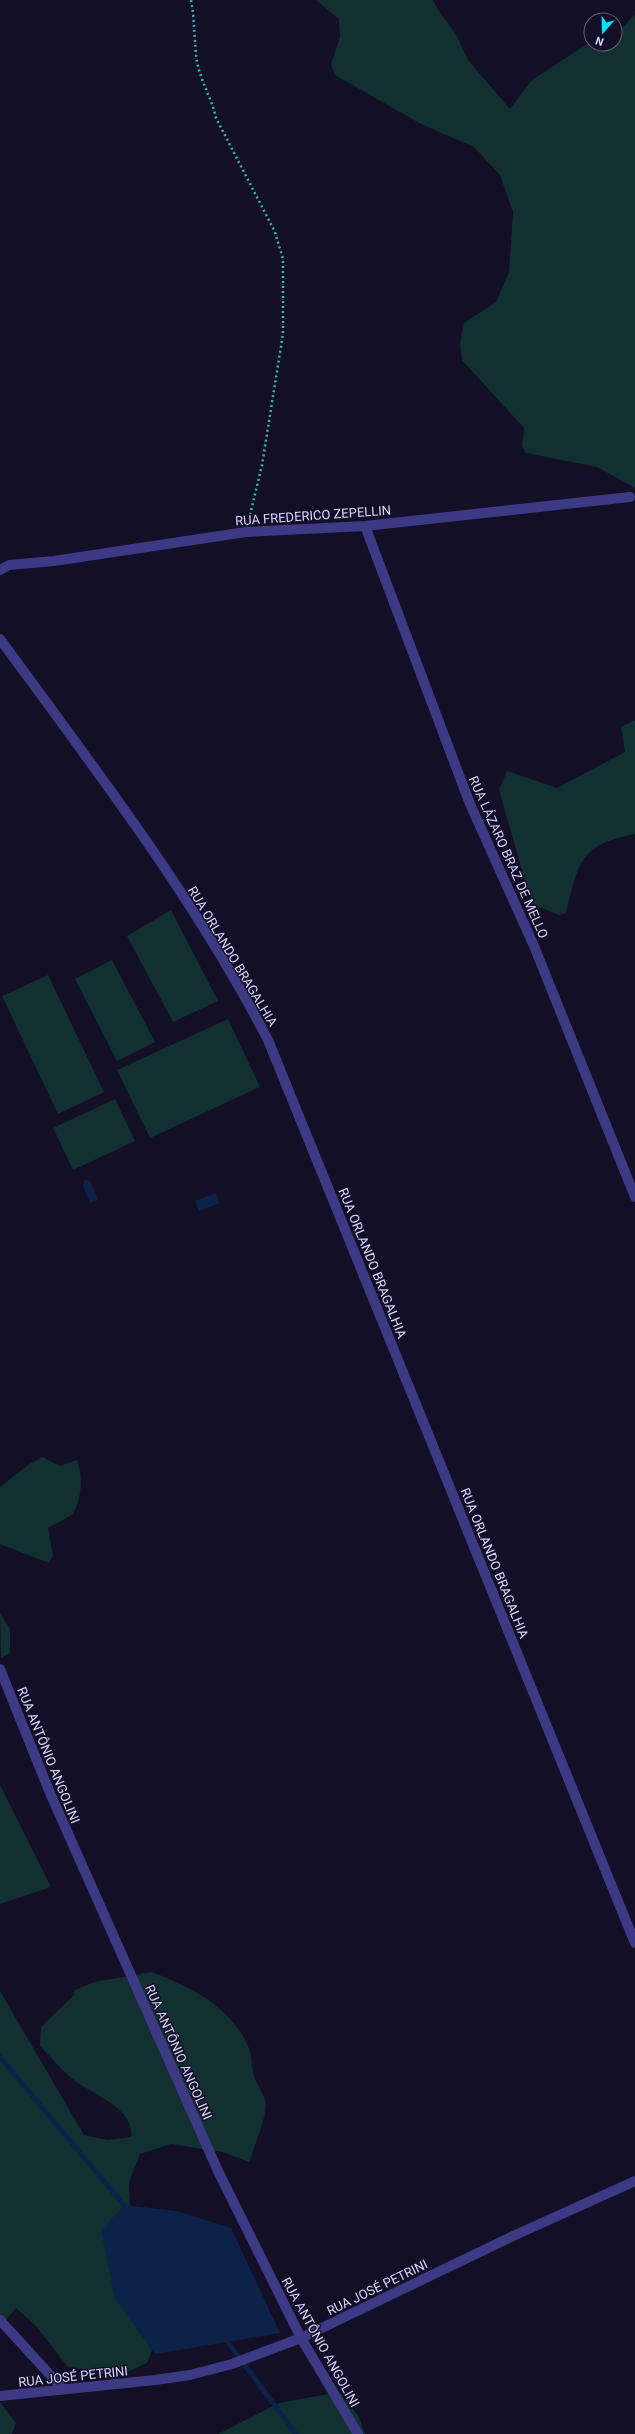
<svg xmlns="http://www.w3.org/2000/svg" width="635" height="2434" font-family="Roboto,sans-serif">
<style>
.green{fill:#12302f}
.water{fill:#0c2248}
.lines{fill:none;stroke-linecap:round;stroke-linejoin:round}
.stream{stroke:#0c2248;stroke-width:5}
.path{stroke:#2fb8b0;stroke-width:2.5;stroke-dasharray:2 3;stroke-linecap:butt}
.minor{stroke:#3d3a85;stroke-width:10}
.labels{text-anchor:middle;stroke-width:3;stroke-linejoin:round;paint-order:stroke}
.street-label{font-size:13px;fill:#d9d4ff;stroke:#130f26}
</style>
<rect width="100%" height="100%" fill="#130f26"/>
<!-- green -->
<path class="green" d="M316,0h117l5,10 18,24 12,26 42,49 22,-29 58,-38 25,2v-13l8,-4 12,-13v474l-38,-21 -71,-14 -4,-7 2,-18 -62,-68 -2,-17 4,-20 32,-21 13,-30 4,-60 -13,-37 -26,-28 -53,-23 -86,-49 -4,-11 9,-27 -1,-18z
M635,720v114c-56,11 -56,28 -69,79l-7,2 -20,-8 -5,5 -35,-122 8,-19 50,17 68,-36 -4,-25z
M171,910l47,91 -45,21 -46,-86z
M112,960l43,82 -38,19 -42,-82z
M48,975l56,117 -46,22 -56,-118z
M228,1019l32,68 -110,51 -33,-68z
M115,1099l20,42 -62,29 -20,-42z
M42,1457l18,9 17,-6c6,14 5,40 -4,53 -5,6 -18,10 -25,15l5,28 -4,7 -49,-19v-57l28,-22z
M0,1613l10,16v24l-9,5z
M0,1785l51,102 -51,17z
M152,1972c39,15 78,34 96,74 4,9 3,20 6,30 3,9 9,16 11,25 4,12 -12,49 -16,61l-27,-10 -51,-8 -31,10 -11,28 1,27 28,126 -11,28 -26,12 -53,-8 -32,-41 -20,-18 -16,19v-336l84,144 23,5 24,-3c4,-28 -37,-42 -56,-56 -12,-9 -24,-24 -35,-35l1,-19 33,-32 1,-5 19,-8z
M339,2392l20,25 6,17h-147l61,-31z
M0,2402l16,21 -4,11h-12z"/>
<!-- water -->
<path class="water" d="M85,1179l6,3 7,18 -8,3 -7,-17z
M216,1193l4,10 -21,8 -4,-10z
M125,2205l52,6 54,17 49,105 -125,21 -40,-55 -14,-69z"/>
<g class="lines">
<!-- stream -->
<path class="stream" d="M0,2057l129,154
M224,2337l72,97"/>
<!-- path -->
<path class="path" d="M191,0c4,21 3,42 6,62 4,20 15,37 19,56l59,114 8,27v75l-21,131 -13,54"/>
<!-- minor -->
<path class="minor" d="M365,526l105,278 64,142 101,251
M0,570l9,-5 45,-4 192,-29 119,-6 265,-29
M0,639c95,130 194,258 268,401l367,903
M0,1669l50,124 168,378 83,167 57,96
M0,2320l63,69
M0,2396l155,-16 35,-5 42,-11 69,-26 212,-102 122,-55"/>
</g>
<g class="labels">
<!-- street labels -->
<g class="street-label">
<text transform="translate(313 515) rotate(-4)" y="5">RUA FREDERICO ZEPELLIN</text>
<text transform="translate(509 857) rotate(66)" y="5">RUA LÁZARO BRAZ DE MELLO</text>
<text transform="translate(233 956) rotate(59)" y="5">RUA ORLANDO BRAGALHIA</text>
<text transform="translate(373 1263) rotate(68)" y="5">RUA ORLANDO BRAGALHIA</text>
<text transform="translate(495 1563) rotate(68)" y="5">RUA ORLANDO BRAGALHIA</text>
<text transform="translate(49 1755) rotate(68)" y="5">RUA ANTÔNIO ANGOLINI</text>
<text transform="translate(179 2052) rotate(66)" y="5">RUA ANTÔNIO ANGOLINI</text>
<text transform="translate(377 2287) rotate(-26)" y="5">RUA JOSÉ PETRINI</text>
<text transform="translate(321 2342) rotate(61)" y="5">RUA ANTÔNIO ANGOLINI</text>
<text transform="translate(73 2376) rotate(-6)" y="5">RUA JOSÉ PETRINI</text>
</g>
</g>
<!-- north arrow -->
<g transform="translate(603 32) rotate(200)"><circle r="19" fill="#130f26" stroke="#625e7d"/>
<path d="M0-3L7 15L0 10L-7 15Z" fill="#00e5ff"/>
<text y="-6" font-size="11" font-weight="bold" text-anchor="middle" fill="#d9d4ff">N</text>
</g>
</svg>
